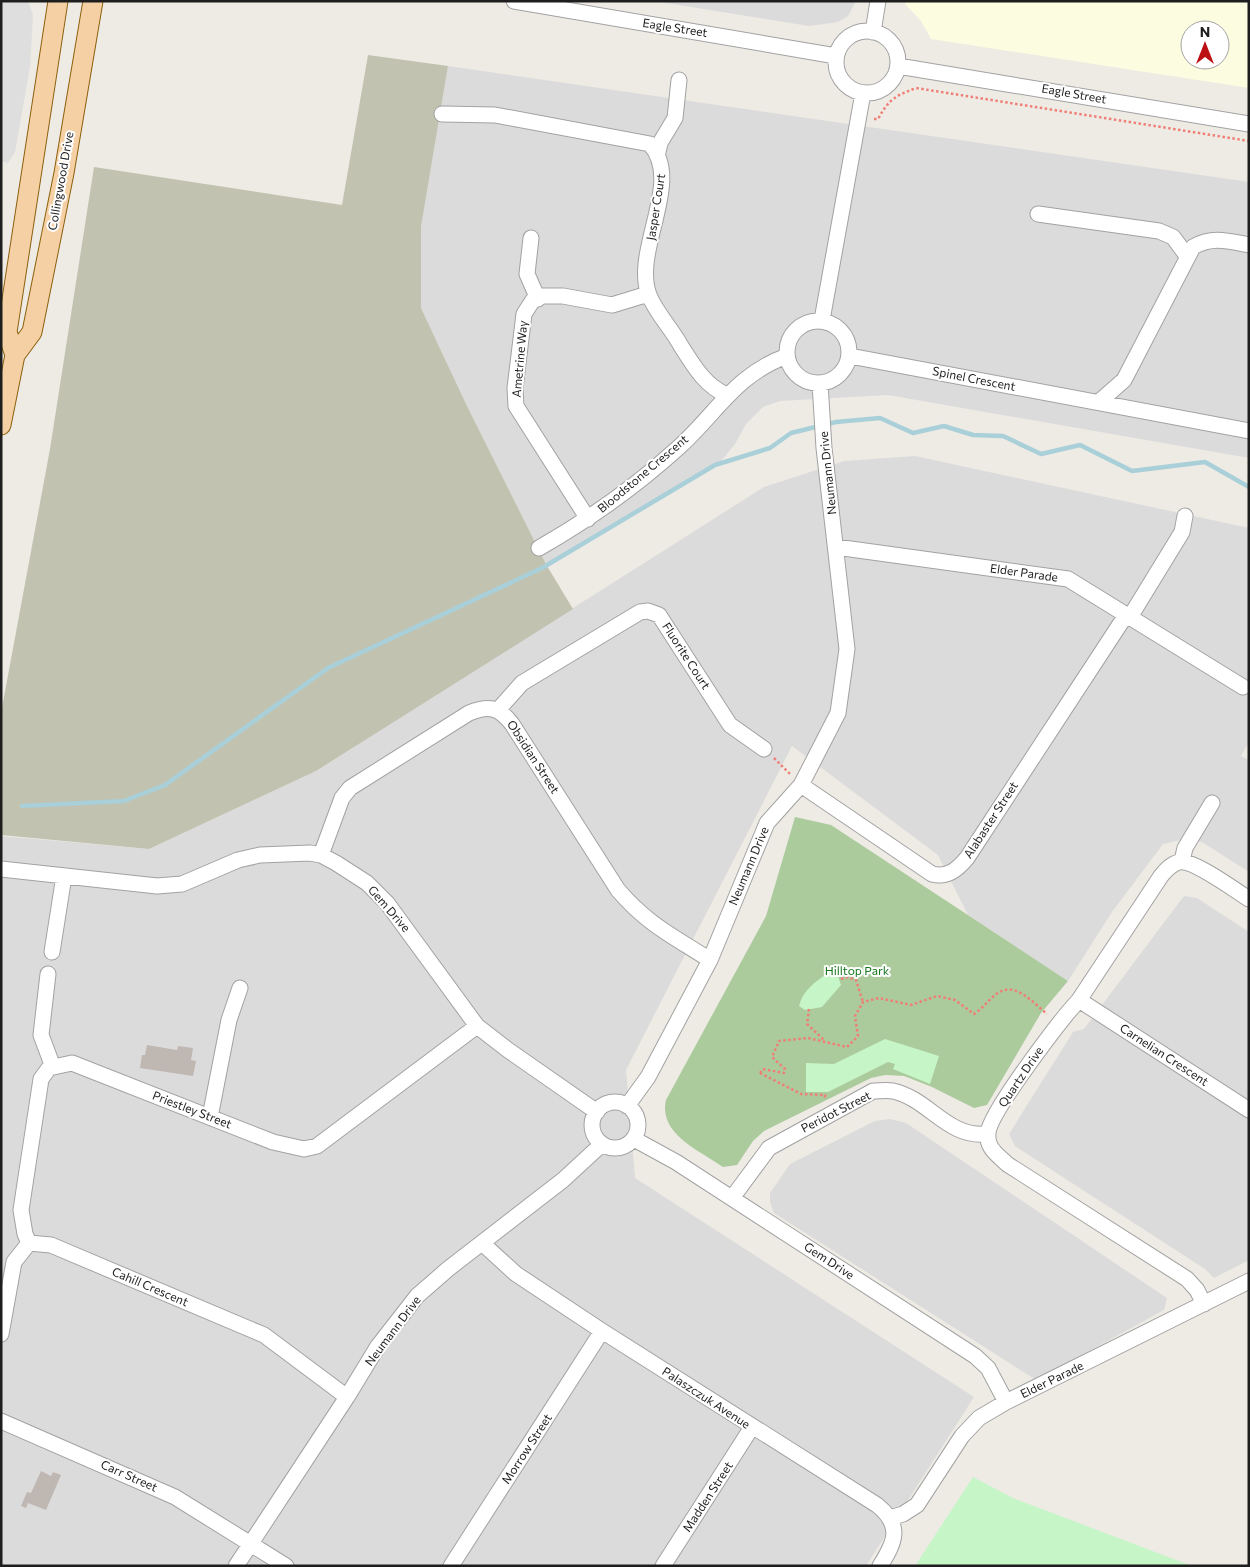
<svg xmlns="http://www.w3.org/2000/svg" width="1250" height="1567" font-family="Commissioner,sans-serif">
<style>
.residential{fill:#dcdbdb}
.education{fill:#fcfce0;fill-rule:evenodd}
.construction{fill:#c2c2b1}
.forest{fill:#accb9d}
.park{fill:#c6f5c8}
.parking{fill:#dedede}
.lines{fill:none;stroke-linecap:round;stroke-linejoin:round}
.stream{stroke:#a9cfd9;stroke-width:4.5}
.building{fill:#bfb7b2}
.minor-casing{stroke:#a2a2a2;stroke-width:17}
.major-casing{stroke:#8d5f0c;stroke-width:21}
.path{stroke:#ef7f76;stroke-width:2.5;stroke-dasharray:2.5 2.5;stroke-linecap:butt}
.minor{stroke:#fff;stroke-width:15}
.major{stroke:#f4d0a4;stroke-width:19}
.labels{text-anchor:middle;stroke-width:4;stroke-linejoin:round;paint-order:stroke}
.street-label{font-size:12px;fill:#1e1e1e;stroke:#fff}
.park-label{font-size:12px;fill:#14751a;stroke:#fff}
</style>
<rect width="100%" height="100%" fill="#eeebe5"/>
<!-- residential -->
<path class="residential" d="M654,1h202l-8,15 -10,6 -29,4z
M448,66l801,116v276l-361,-63 -108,6 -17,6 -17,17 -11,20 -13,16 -175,106 -80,-160 -46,-98v-81z
M915,456l334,72v214l-8,14 8,4v112l-47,-30 -21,-2 -18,4 -51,68 -44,69 -100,-66 -30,-60 -146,-109 -166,324 9,108 339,219 -108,169h-865v-730l148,13 167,-78 448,-284 80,-26z
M1184,896l13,2 52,34v328l-35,18 -9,-9 -190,-123 -6,-12 64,-102 11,-3z
M890,1119l16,4 261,175 -3,12 -128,70 -262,-167 -4,-11v-9l20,-29 85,-43z"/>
<!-- education -->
<path class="education" d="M906,1h343v87l-318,-49 -10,-18 -16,-17zM1190,30h30v30h-30z"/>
<!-- construction -->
<path class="construction" d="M368,55l80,11 -27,161v81l46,98 80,160 26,43 -257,162 -167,78 -148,-14v-122l49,-264 44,-282 248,38z"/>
<!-- forest -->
<path class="forest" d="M795,817l36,8 237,156 -27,32 -54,92 -13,3 -42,-21 -28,-11 -19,-1 -14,3 -107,53 -11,10 -16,24 -14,2c-23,-16 -65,-33 -57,-67l100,-184z"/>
<!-- park -->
<path class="park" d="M828,973l10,3 3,9 -19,22 -17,3 -6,-4c5,-17 15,-23 29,-33z
M885,1039l54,17 -9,28 -37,-15 2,-5 -7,-2 -60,30h-22v-29l28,1z
M973,1477l40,21 179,68h-277z"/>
<!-- parking -->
<path class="parking" d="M1,1h27l5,14 -3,52 -15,85 -7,11 -7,-2z"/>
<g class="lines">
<!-- stream -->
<path class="stream" d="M22,806l102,-5 41,-16 163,-117 214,-100 173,-103 55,-17 21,-15 45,-11 44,-4 33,15 31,-7 29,9 30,1 38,18 39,-9 52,26 73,-9 44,25"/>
</g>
<!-- building -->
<path class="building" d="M147,1045l30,5 1,-4 15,2 -2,12 5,1 -3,15 -53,-8 2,-13h3z
M41,1471l10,5 2,-4 8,3 -15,35 -18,-7 -2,5 -5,-2 6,-14 4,1z"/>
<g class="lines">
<!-- minor casing -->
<g class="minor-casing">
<path id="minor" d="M514,1l322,55
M836 62a31 31 0 1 1 62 0a31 31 0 1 1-62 0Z
M873,32l5,-31
M898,66l351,58
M442,114l53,1 155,29c34,38 -18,106 -1,151 7,18 23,34 32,51 12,19 24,40 46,49
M658,152l2,-9 15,-25 4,-38
M1038,214l121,17 14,6 14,19
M531,238l-4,36 11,25
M822,320l41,-227
M787 352a31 31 0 1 1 62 0a31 31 0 1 1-62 0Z
M850,356l399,75
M1099,402l25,-22 69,-133c19,-11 35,-6 56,-2
M588,519l-72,-113 -1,-18 9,-74 9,-14 9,-4h21l49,9 36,-11
M836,547l232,32 175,108
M539,548c49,-28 96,-61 139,-100 38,-34 58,-74 109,-92
M1130,617l52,-85 3,-16
M498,710l24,-27 118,-71 8,-1 11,4 71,110 34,24
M801,785l131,89c15,4 25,-4 35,-16l159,-243
M321,855l21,-57 8,-10 119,-75c20,-8 30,-6 43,11l106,166c30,35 55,46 92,70
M1182,861l3,-13 27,-45
M1,869l156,17 25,-2 56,-24 22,-5 50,-2 11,2 15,8 31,20 20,20 90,123 31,24 89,62
M52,952l12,-76
M48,974l-7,61 12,32
M1079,1000l170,110
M592 1125a23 23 0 1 1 46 0a23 23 0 1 1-46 0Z
M627,1106l21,-29 62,-117 57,-137 34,-38 37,-72 9,-64 -23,-201 -4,-65
M210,1117l19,-97 11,-32
M634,1139l42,23 299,194 13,12 18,34
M732,1198l37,-50 104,-57c6,0 14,-1 20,0 36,8 54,47 94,43
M29,1243l-4,-9 -4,-24 20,-131 8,-11 23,-5 201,79 31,7 13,-3 160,-120
M482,1243l34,31 86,57 275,174c26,21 18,37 3,61
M1204,1304l-7,-14 -10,-11 -180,-115c-9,-9 -21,-16 -19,-31 2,-21 74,-115 91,-133l82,-124c5,-6 10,-12 18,-14 14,-3 57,29 70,37
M1,1334l13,-72 15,-19 22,2 213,90 83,62
M1,1421l174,76 111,69
M890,1518l13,-4 14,-9 45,-69 17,-18 27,-16 243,-121
M236,1566l111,-169 31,-51 39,-50 31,-27 115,-89 39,-36
M451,1566l151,-235
M663,1566l89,-139"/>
</g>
<!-- major casing -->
<g class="major-casing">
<path id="major" d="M15,355l-8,-23 51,-331
M1,425l14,-70 17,-23 32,-159 29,-172"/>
</g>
<!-- path -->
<path class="path" d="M874,119h4c11,-20 17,-23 38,-31l333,53
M774,758l16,16
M841,979l7,-2 8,3 7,22
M809,1009l-2,15 18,17
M760,1073l3,-4 21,4 1,-4 -13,-12 7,-16 29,-3 39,9 11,-11 -3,-20 8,-14 16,-4 32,7 26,-9 18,4 19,14c8,-5 13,-12 20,-18 19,-18 38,6 53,18
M760,1073l41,21 24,1v5"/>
<!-- minor -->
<use href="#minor" class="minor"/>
<!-- major -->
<use href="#major" class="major"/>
</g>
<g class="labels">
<!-- street labels -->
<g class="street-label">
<text transform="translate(675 28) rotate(9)" y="4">Eagle Street</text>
<text transform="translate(1074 94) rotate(10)" y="4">Eagle Street</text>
<text transform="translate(61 181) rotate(-80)" y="4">Collingwood Drive</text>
<text transform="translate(656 207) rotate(-81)" y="4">Jasper Court</text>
<text transform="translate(520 359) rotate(-85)" y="4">Ametrine Way</text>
<text transform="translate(974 379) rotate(11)" y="4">Spinel Crescent</text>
<text transform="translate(828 473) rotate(-96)" y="4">Neumann Drive</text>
<text transform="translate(643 474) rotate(-40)" y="4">Bloodstone Crescent</text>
<text transform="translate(1024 573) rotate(8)" y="4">Elder Parade</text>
<text transform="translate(686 656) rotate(57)" y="4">Fluorite Court</text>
<text transform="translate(533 757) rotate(57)" y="4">Obsidian Street</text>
<text transform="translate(991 820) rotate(-57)" y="4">Alabaster Street</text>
<text transform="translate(749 866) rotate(-67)" y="4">Neumann Drive</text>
<text transform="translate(389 909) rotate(49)" y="4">Gem Drive</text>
<text transform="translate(1164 1055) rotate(33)" y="4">Carnelian Crescent</text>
<text transform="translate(1021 1077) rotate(-56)" y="4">Quartz Drive</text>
<text transform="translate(192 1110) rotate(21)" y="4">Priestley Street</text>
<text transform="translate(836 1112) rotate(-27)" y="4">Peridot Street</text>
<text transform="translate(829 1261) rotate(33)" y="4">Gem Drive</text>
<text transform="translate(150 1287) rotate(23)" y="4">Cahill Crescent</text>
<text transform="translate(393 1331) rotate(-53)" y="4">Neumann Drive</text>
<text transform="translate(1052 1380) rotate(-26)" y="4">Elder Parade</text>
<text transform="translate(706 1398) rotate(33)" y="4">Palaszczuk Avenue</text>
<text transform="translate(527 1449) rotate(-57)" y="4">Morrow Street</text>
<text transform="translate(129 1476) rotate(24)" y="4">Carr Street</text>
<text transform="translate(708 1497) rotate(-57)" y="4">Madden Street</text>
</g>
<!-- park labels -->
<g class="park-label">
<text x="857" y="975">Hilltop Park</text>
</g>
</g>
<!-- border -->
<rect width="1250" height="1567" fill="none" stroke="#1e1e1e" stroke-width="5"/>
<!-- north arrow -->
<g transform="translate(1205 45)"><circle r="24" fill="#ffffff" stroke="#a5a5a5"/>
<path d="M0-4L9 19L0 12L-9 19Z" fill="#bd1015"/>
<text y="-8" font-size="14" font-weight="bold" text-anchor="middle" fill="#1e1e1e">N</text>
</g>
</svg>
